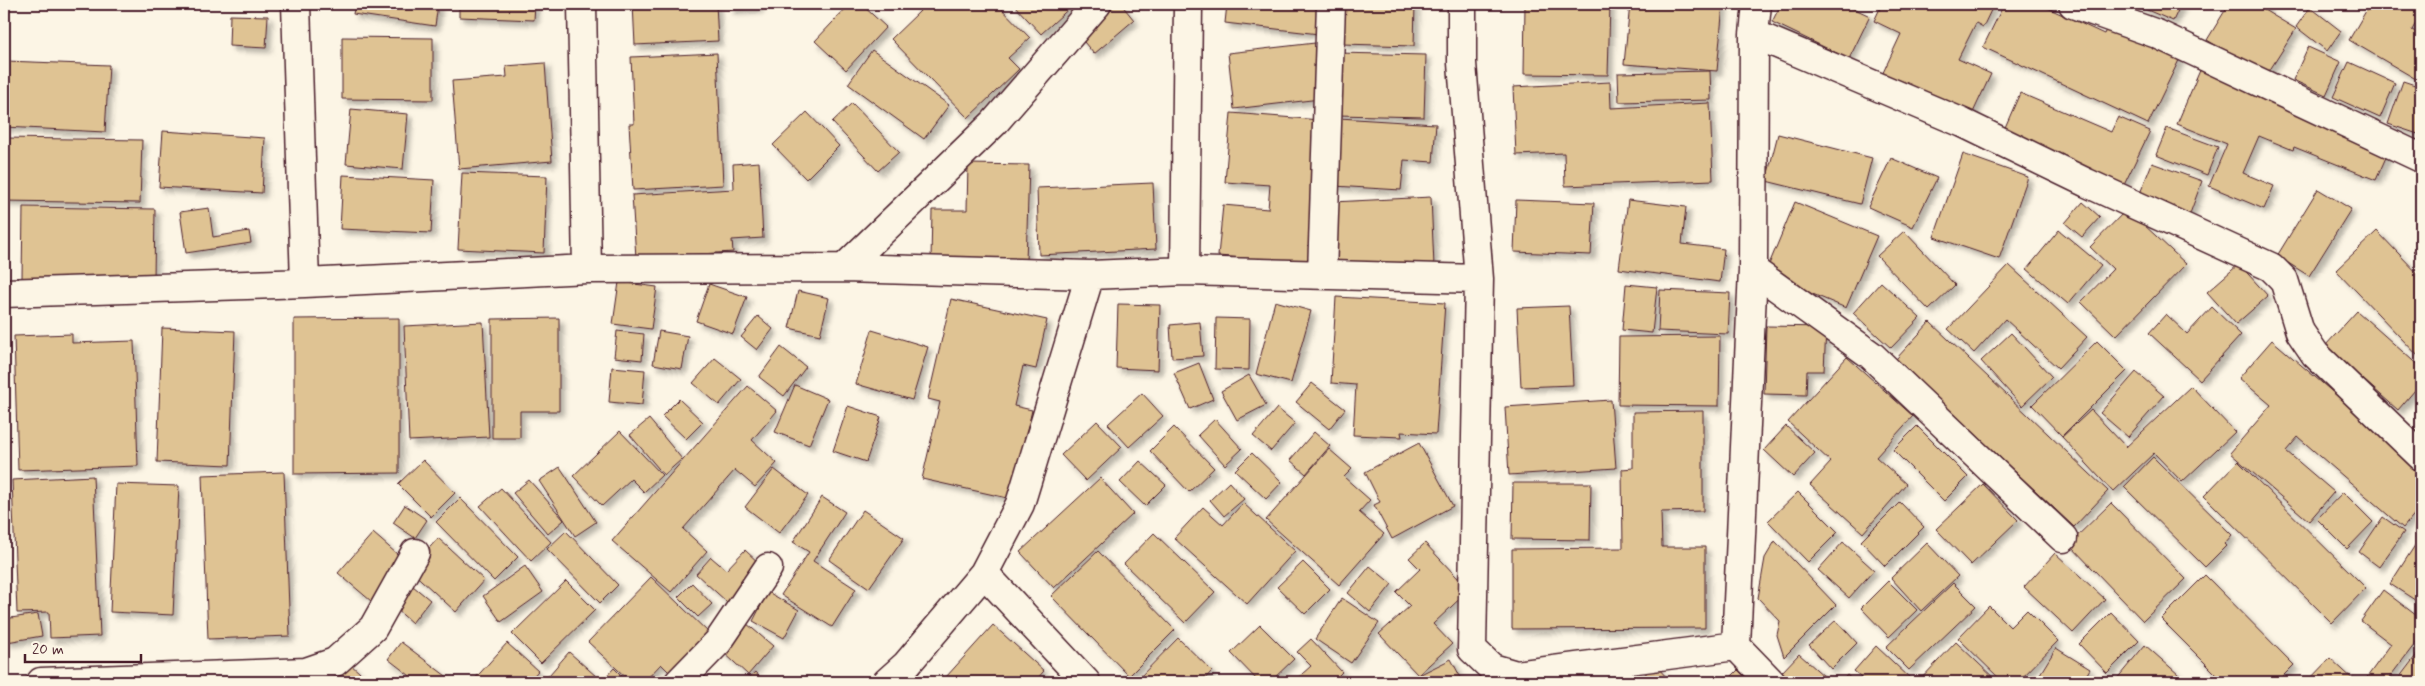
<svg xmlns="http://www.w3.org/2000/svg" width="2425" height="686" font-family="Mynerve,sans-serif">
<style>
.building{fill:#dfc393;stroke:#4a1f2b;filter:url(#shadow)}
.lines{fill:none;stroke-linecap:round;stroke-linejoin:round}
.street-casing{stroke:#4a1f2b;stroke-width:31}
.street{stroke:#fcf5e5;stroke-width:28}
</style>
<defs>
<filter id="shadow"><feDropShadow dx="4.5" dy="4.5" stdDeviation="2.5" flood-color="#0004"/></filter>
</defs>
<rect width="100%" height="100%" fill="#fcf5e5"/>
<filter id="ink" filterUnits="userSpaceOnUse"><feTurbulence type="fractalNoise" baseFrequency=".02" numOctaves="2"/><feDisplacementMap in="SourceGraphic" scale="10" xChannelSelector="R" yChannelSelector="G"/><feConvolveMatrix kernelMatrix="1 2 1 2 8 2 1 2 1" color-interpolation-filters="sRGB"/></filter>
<g filter="url(#ink)">
<!-- building -->
<path class="building" d="M355,4h83l-3,22 -82,-12z
M459,4h76l-1,16 -75,-3z
M633,4h83l2,37 -83,4z
M730,4h29v4l-29,2z
M850,4h11l25,23 -40,43 -31,-29z
M913,4h84l33,34 -22,20 11,11 -51,49 -77,-79 29,-28z
M1013,4h61l-33,30z
M1117,4h4l13,16 -40,34 -15,-18z
M1227,4h95l-3,30 -94,-11z
M1343,4h72l-1,42 -72,-2z
M1525,4h85l-2,71 -84,-1z
M1630,4h93l-6,67 -93,-7z
M1781,4h63l26,12 -21,43 -77,-37z
M1882,4h112l-11,23 -7,-4 -18,36 33,15 -21,45 -89,-42 20,-43 -27,-13z
M2004,4h35l65,30 6,-12 71,34 -33,68 -165,-77z
M2133,4h48l-8,17z
M2229,4h39l-4,6 32,19 -30,47 -59,-36z
M2370,4h51v10l-9,16 9,5v47l-72,-42z
M2310,7l31,24 -14,20 -31,-24z
M230,15l38,1 -2,32 -37,-2z
M342,37l91,1v62l-91,-1z
M1315,43l5,56 -86,10 -6,-56z
M2308,47l33,15 -15,33 -33,-15z
M872,50l77,55 -25,34 -76,-55z
M717,53l6,132 -90,5 -4,-66h5l-3,-67z
M1338,53l88,2 -2,62 -87,-2z
M6,61l103,4 -4,67 -101,-5z
M2349,62l46,21 -15,35 -47,-21z
M545,63l7,98 -93,8 -7,-88 55,-4 -1,-11z
M2201,68l190,78 -15,34 -82,-33 -1,3 -34,-14 -16,37 31,13 -10,23 -55,-23 18,-42 -50,-20z
M1710,71l1,29 -92,2 -1,-29z
M2403,81l18,6v48l-33,-11z
M1610,82l1,26 99,-5 3,77 -148,6 -1,-33 -48,2 -3,-68z
M2020,93l91,39 7,-15 32,14 -26,54 -121,-53z
M852,103l47,49 -21,19 -46,-49z
M351,109l57,5 -5,55 -57,-5z
M807,112l32,34 -33,33 -33,-34z
M1231,113l89,7 -12,143 -90,-7 5,-51 45,4 2,-24 -45,-3z
M1339,118l97,6 -3,38 -29,-2 -3,30 -67,-4z
M2167,128l51,19 -11,28 -51,-20z
M163,131l102,7 -3,55 -103,-6z
M1778,134l94,24 -12,46 -94,-23z
M4,138l138,2 -2,63 -136,-2z
M1963,154l65,23 -29,82 -65,-22z
M1891,158l46,20 -24,49 -45,-20z
M759,162l4,76 -31,2 1,12 -97,6 -4,-63 102,-6 -1,-25z
M2152,163l50,18 -14,38 -51,-18z
M968,164l61,1 -3,97 -95,-2 1,-50h35z
M462,173l85,3 -3,77 -86,-4z
M343,175l91,5 -3,53 -91,-4z
M1153,183l3,66 -117,6 -2,-67z
M2318,189l33,20 -42,67 -32,-20z
M1431,197l3,69 -98,5 -3,-69z
M1516,200l78,3 -3,52 -77,-3z
M1628,200l58,7 -4,37 42,5 -4,33 -101,-13z
M1795,202l82,34 -31,72 -81,-34z
M2083,202l17,15 -18,20 -17,-14z
M23,207l132,2 -1,70 -132,-1z
M209,208l4,29 36,-6 2,12 -65,10 -6,-41z
M2127,209l59,55 -70,72 -35,-34 32,-33 -23,-22z
M2059,230l42,35 -33,39 -41,-35z
M1904,231l51,54 -26,25 -52,-54z
M2377,231l44,46v82l-85,-89z
M2421,243v16l-8,-8z
M2239,264l29,32 -32,28 -29,-32z
M2009,265l78,72 -29,31 -53,-49 -31,34 -26,-24z
M619,282l38,5 -6,42 -38,-5z
M1881,282l39,36 -29,30 -38,-35z
M709,284l38,13 -14,37 -37,-13z
M1626,284l31,3 -5,46 -30,-3z
M1660,290l70,3 -2,41 -70,-3z
M798,291l31,7 -9,37 -31,-7z
M1336,297l109,6 -9,131 -35,-2 1,5 -49,-2 3,-50 -25,-2z
M951,299l96,21 -11,49 -13,-3 -9,40 18,4 -20,89 -90,-20 18,-77 -12,-3z
M1275,301l36,10 -20,72 -35,-9z
M1118,304l42,1 -2,65 -42,-2z
M1569,306l4,79 -52,2 -4,-79z
M2212,307l29,28 -41,45 -51,-47 17,-19 21,20z
M2357,311l64,57v15l-23,27 -73,-64z
M758,316l15,13 -16,21 -16,-13z
M399,318v155l-105,1v-155z
M559,318v93h-39v27h-28v-119z
M1216,318l34,1 -1,51 -34,-1z
M483,322l6,115 -80,4 -5,-115z
M1200,322l3,34 -31,2 -2,-33z
M1930,322l178,169 -34,36 -178,-168z
M1766,326l60,1 -2,44h-17l-1,24 -42,-1z
M162,328l73,3 -5,134 -73,-3z
M872,330l56,17 -16,53 -56,-16z
M617,331l27,3 -2,26 -28,-3z
M659,331l29,5 -6,33 -29,-5z
M2011,333l41,44 -30,29 -41,-45z
M72,334v9l62,-2 4,125 -120,4 -4,-134z
M1720,336l-1,70 -101,-1 1,-68z
M2272,340l149,128v38l-18,22 -105,-91 -12,14 48,41 -25,29 -79,-68 41,-48 -32,-27z
M2097,341l30,30 -65,65 -30,-31z
M781,347l25,20 -22,29 -25,-19z
M1847,357l66,59 -37,41 30,27 -43,49 -53,-48 21,-23 -43,-40z
M715,358l26,21 -22,26 -26,-22z
M1199,363l14,36 -23,10 -16,-36z
M612,367l33,3 -3,35 -33,-3z
M2136,372l28,24 -36,41 -28,-24z
M1249,375l17,30 -29,15 -16,-29z
M1312,383l33,26 -16,20 -33,-27z
M795,385l33,14 -19,46 -34,-13z
M748,386l29,25 -25,29 25,23 -22,24 -20,-17 -52,59 24,22 -36,41 -59,-51z
M2191,386l44,46 -53,50 -28,-29 -41,39 -51,-55 29,-27 35,37z
M1142,393l21,23 -34,31 -21,-23z
M679,399l24,23 -17,17 -24,-23z
M1611,400l5,68 -107,7 -4,-68z
M848,406l33,11 -15,45 -33,-11z
M1277,408l18,15 -24,28 -18,-15z
M1703,411v100l-42,1 1,35h43v81l-193,1v-80l111,-1 -1,-79 11,-1v-56z
M649,419l33,40 -18,16 -34,-40z
M1215,419l27,30 -17,16 -27,-30z
M1097,421l25,26 -36,34 -25,-26z
M1786,426l29,27 -22,24 -29,-27z
M1917,426l51,51 -24,24 -51,-51z
M1174,427l40,41 -25,24 -39,-41z
M620,431l42,44 -18,17 -13,-13 -29,27 -29,-30z
M1314,432l16,14 -24,28 -16,-14z
M1419,443l34,63 -61,33 -18,-34 6,-3 -15,-30z
M1329,449l23,20 -8,8 26,23 -11,12 25,22 -45,51 -73,-65z
M1252,453l30,29 -16,17 -31,-29z
M2153,457l79,78 -8,9 2,2 -21,21 -81,-80z
M423,460l32,33 -24,24 -33,-33z
M1140,461l26,24 -21,21 -25,-24z
M2238,461l128,127 -34,35 -128,-127z
M560,467l36,55 -21,14 -36,-55z
M774,469l34,26 -29,38 -34,-26z
M284,472l6,164 -82,3 -6,-164z
M93,476l7,160 -50,2 -1,-26 -32,1 -5,-133z
M1100,478l33,36 -79,74 -34,-36z
M529,480l35,40 -16,14 -35,-41z
M1229,482l15,17 -20,17 -14,-16z
M1513,483h78l-1,57 -78,-1z
M116,484l63,2 -6,129 -63,-3z
M1983,484l35,36 -47,45 -35,-36z
M501,488l50,54 -20,19 -51,-55z
M1798,492l40,40 -30,30 -40,-41z
M2343,492l30,30 -26,27 -30,-30z
M822,497l23,15 -32,49 43,28 -24,38 -51,-32 28,-43 -16,-10z
M460,498l58,59 -24,24 -58,-59z
M1900,502l24,25 -39,39 -24,-25z
M1243,503l52,48 -48,53 -73,-66 29,-31 20,18z
M2111,503l75,76 -43,42 -74,-77z
M405,505l22,15 -12,18 -22,-15z
M863,510l41,28 -35,50 -40,-28z
M2383,517l21,15 -25,35 -20,-15z
M566,531l52,54 -18,18 -53,-54z
M373,533l32,28 -34,40 -33,-28z
M1154,533l61,59 -30,31 -61,-59z
M2421,536v68l-31,-20z
M438,538l46,42 -28,32 -46,-42z
M1775,541l61,64 -52,52 -7,-22 3,-14 -22,-23 7,-40z
M1843,542l31,28 -25,28 -31,-28z
M1425,543l44,47 -36,34 19,20 -34,31 -39,-41 31,-28 -14,-14 24,-23 -11,-11z
M1927,543l31,33 -37,35 -30,-33z
M745,550l16,15 -34,37 -31,-28 15,-17 15,13z
M1098,551l77,79 -46,46 -78,-80z
M2055,553l50,46 -32,34 -49,-46z
M1303,562l27,27 -25,25 -28,-27z
M525,566l18,26 -42,30 -18,-26z
M1370,566l22,18 -22,28 -22,-19z
M2205,575l89,90 -17,17h-53l-63,-63z
M651,577l60,58 -39,40 -11,-11 -17,18h-13l-43,-40z
M566,581l29,29 -54,53 -29,-29z
M1888,581l29,29 -28,27 -28,-29z
M692,583l20,21 -14,13 -20,-20z
M1953,583l23,23 -67,64 -23,-23z
M413,586l17,14 -18,23 -17,-15z
M2383,590l38,29v17l-35,46h-18l-3,-2 26,-36 -30,-23z
M768,592l31,18 -15,28 -31,-17z
M1342,598l37,25 -28,40 -36,-24z
M1989,606l21,21 17,-17 31,31 -40,41h-15l-45,-44z
M2111,612l28,29 -32,32 -28,-29z
M38,614l4,22 -35,6 -3,-23z
M1836,620l21,23 -26,26 -22,-24z
M746,623l27,23 -25,29 -27,-25z
M993,625l51,46 -10,11h-83l-5,-5z
M1260,625l34,34 -24,23h-11l-28,-29z
M1178,638l34,33 -10,11h-67z
M1311,639l31,33 -10,10h-39l18,-16 -14,-14z
M401,642l53,40h-36l-30,-23z
M1956,642l42,40h-80z
M507,643l31,28 -10,11h-56z
M2145,645l42,37h-71l-1,-1z
M1876,646l35,33 -3,3h-41l-13,-11z
M2056,648l34,21 -8,13h-47z
M2421,649v33h-16l-6,-4z
M569,652l28,25 -4,5h-50z
M1799,654l26,23 -5,5h-29l-10,-9z
M2330,658l26,24h-49z
M1451,659l12,23h-42l-4,-6z
M349,663l21,19h-38z
M1655,665l16,17h-34z
M614,668l14,14h-27z
M1738,670l12,12h-24z
M755,672l9,10h-20z
M1847,675l8,7h-14z"/>
<g class="lines">
<!-- street casing -->
<g class="street-casing">
<path id="street" d="M296,4l9,279
M582,4l5,265
M1462,4v59l17,216 -7,370 20,19 24,7 220,-29 17,-376 1,-236 3,-30
M2073,4l84,30 264,124
M1754,34l209,89 124,60 184,84 13,13 16,52 15,22 106,102
M844,268l150,-145 103,-119
M1753,270l118,85 192,183
M1185,271l3,-267
M1322,274l9,-270
M4,293l301,-10 282,-14 257,-1 246,7 95,-4 294,8
M984,573l102,109
M1736,646l35,36
M41,682l265,-10 29,-10 38,-34 42,-75
M679,682l39,-40 50,-74
M887,682l19,-17 78,-92 36,-69 70,-229"/>
</g>
<!-- street -->
<use href="#street" class="street"/>
</g>
</g>
<!-- margin -->
<rect width="2425" height="686" fill="none" stroke="#fcf5e5" stroke-width="20"/>
<rect x="10" y="10" width="2405" height="666" fill="none" stroke="#4a1f2b" stroke-width="2" filter="url(#ink)"/>
<!-- scale -->
<path d="M25 654v8h116v-8" fill="none" stroke="#4a1f2b" stroke-width="2.5"/>
<text x="32" y="654" font-size="15" fill="#4a1f2b" stroke="#fcf5e5" stroke-width="4" paint-order="stroke">20 m</text>
</svg>
